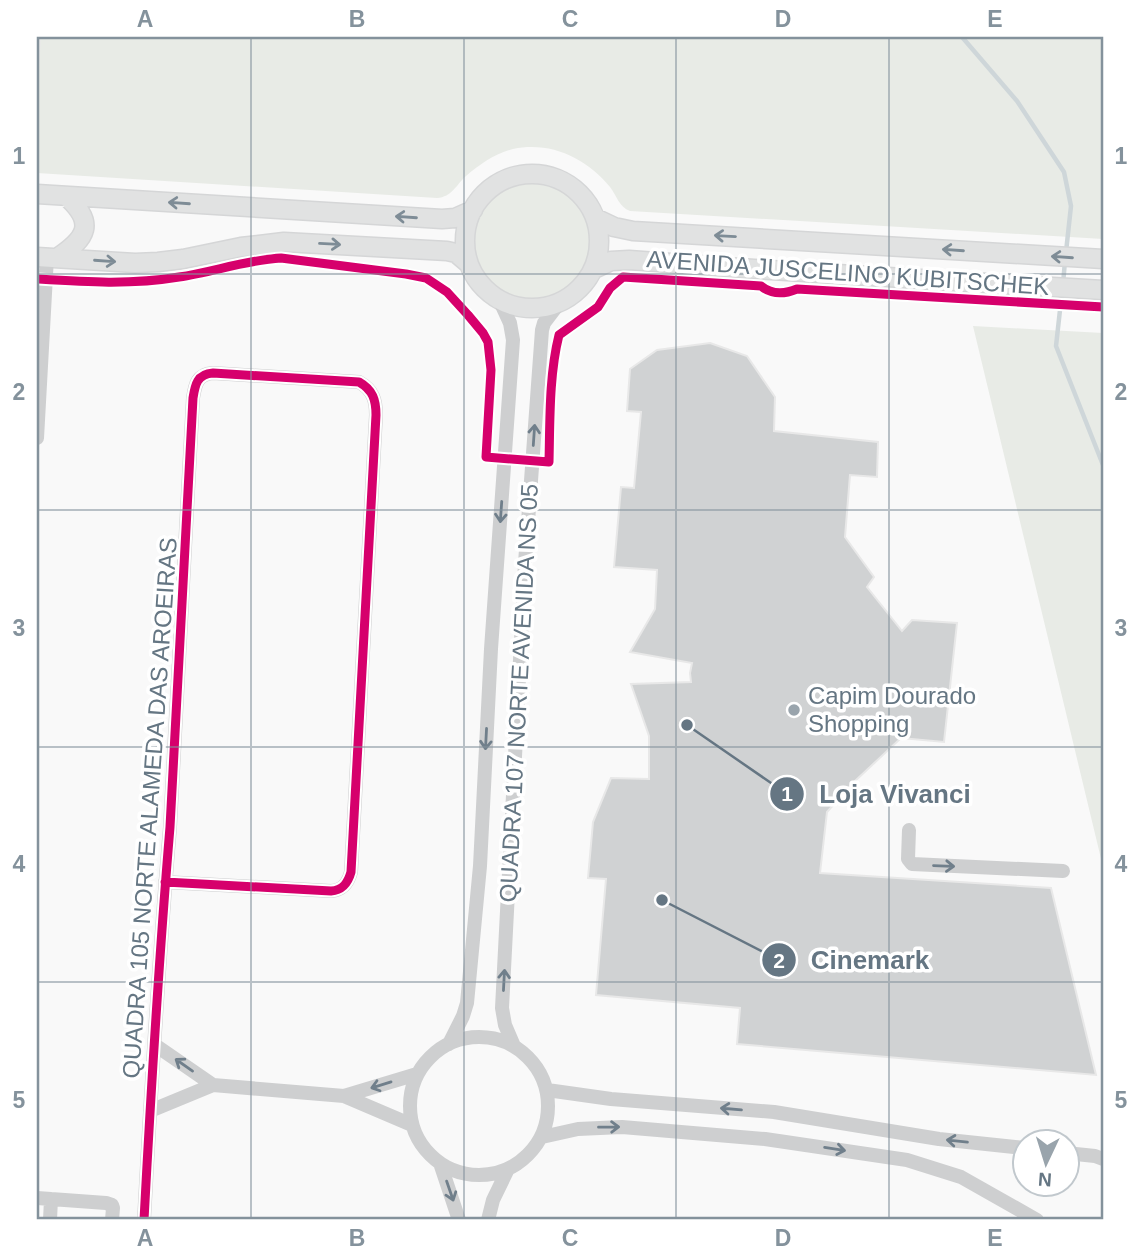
<svg xmlns="http://www.w3.org/2000/svg" width="1140" height="1257" font-family="Helvetica,sans-serif">
<style>
.green{fill:#e8ebe6}
.lines{fill:none;stroke-linecap:round;stroke-linejoin:round}
.stream{stroke:#ced6d9;stroke-width:4.5}
.building{fill:#d0d2d3;stroke:#e8e8e8;stroke-width:2}
.major-casing{stroke:#d5d6d7;stroke-width:21}
.minor{stroke:#cecfd0;stroke-width:14}
.major{stroke:#e1e2e2;stroke-width:18}
.cycleway-casing{stroke:#fff;stroke-width:13}
.cycleway{stroke:#d6006c;stroke-width:9}
.oneway{stroke:#7e8c96}
.oneway2{stroke:#707f8b}
.grid{fill:none;stroke:#84929c;stroke-width:2;stroke-opacity:0.55}
.poi-dot{fill:#99a4ac;stroke:#fff;stroke-width:2.5}
.labels{text-anchor:middle;stroke-width:7;stroke-linejoin:round;paint-order:stroke}
.street-label{font-size:24px;fill:#657683;stroke:#fff}
.poi-label{font-size:24px;fill:#657683;stroke:#fff;text-anchor:start}
.leader{fill:none;stroke:#657683;stroke-width:2.5}
.callout-dot{fill:#657683;stroke:#fff;stroke-width:2.5}
.mark-label{font-size:21px;text-anchor:middle;font-weight:bold;fill:#fff}
.callout-label{font-size:26px;text-anchor:middle;font-weight:bold;fill:#657683;stroke:#fff;stroke-width:7;stroke-linejoin:round;paint-order:stroke}
.neatline{fill:none;stroke:#84929c;stroke-width:2.5}
.grid-label{font-size:23px;text-anchor:middle;font-weight:bold;fill:#84929c}
</style>
<rect width="100%" height="100%" fill="#f9f9f9"/>
<!-- green -->
<path class="green" d="M40,37h1063v202l-473,-28c-11,-4 -13,-15 -20,-24 -24,-29 -59,-46 -97,-38 -17,4 -33,15 -47,27 -10,9 -14,21 -29,22l-400,-25v-86z
M474 240a59 59 0 1 1 118 0a59 59 0 1 1-118 0Z
M973,326l130,7v534z"/>
<g class="lines">
<!-- stream -->
<path class="stream" d="M962,37l55,64 47,71 7,34 -5,46
M1063,284l2,-23
M1062,292l-6,54 47,119"/>
</g>
<!-- building -->
<path class="building" d="M37,37h3l-3,50z
M710,343l37,13 28,41 -1,34 104,11 -1,35 -27,-2 -5,62 29,40 -7,10 35,44 10,-11 45,3 -13,119 -43,-4 -47,44 -27,30 -7,61 231,15 45,187 -359,-31 3,-36 -144,-13 10,-116 -18,-1 5,-56 18,-44 38,1v-43l-18,-52 60,-2 -1,-9 2,-10 -62,-11 25,-43 2,-39 -43,-3 7,-80 13,1 7,-76 -14,-1 3,-42 27,-19z"/>
<g class="lines">
<!-- major casing -->
<g class="major-casing">
<path id="major" d="M465 241a67 67 0 1 1 134 0a67 67 0 1 1-134 0Z
M37,194l405,25 13,-1 18,-8
M595,218l19,9 19,4 470,28
M37,257l98,6 23,-1 25,-3 58,-12 43,-5 163,9 9,2 13,11
M57,258c30,-20 39,-35 9,-62
M594,269l17,-8 18,-1 125,9 349,21"/>
</g>
<!-- minor -->
<path class="minor" d="M37,438l10,-181
M909,830l-1,29 4,5 151,7
M410 1106a69 69 0 1 1 138 0a69 69 0 1 1-138 0Z
M449,1044l14,-28 4,-13 13,-137 11,-217 22,-309 -3,-17 -11,-24
M155,1045l58,40
M514,1046l-9,-21 -3,-17 23,-445 17,-233 2,-7 16,-21
M547,1090l64,9 163,13 165,27 85,9
M344,1096l73,-22
M150,1111l63,-26 131,11 68,29
M542,1137l36,-8 44,-2 143,12 142,21 54,17 76,43
M1066,1153l29,3 8,3
M440,1163l19,57
M37,1198l69,5 6,2 1,3 -1,12
M50,1220l1,-21
M144,1220c7,-131 15,-262 26,-393l23,-429c2,-13 4,-24 20,-25l146,9c14,8 17,18 17,33l-25,457c-3,11 -8,18 -20,19l-166,-9
M488,1220l5,-20 15,-31"/>
<!-- major -->
<use href="#major" class="major"/>
<!-- cycleway casing -->
<g class="cycleway-casing">
<path id="cycleway" d="M37,279c48,3 94,6 142,-2 34,-5 67,-17 102,-19l125,16 20,4 21,14 21,23 15,18 5,9 3,28 -5,87 63,5c1,-41 0,-87 10,-127l39,-28 12,-19 13,-11 138,9c11,9 24,8 36,3l306,18
M144,1220c7,-131 15,-262 26,-393l23,-429c2,-13 4,-24 20,-25l146,9c14,8 17,18 17,33l-25,457c-3,11 -8,18 -20,19l-166,-9"/>
</g>
<!-- cycleway -->
<use href="#cycleway" class="cycleway"/>
</g>
<!-- one-way arrows -->
<defs><path id="oneway-shaft" d="M-6 0H5M1.5-3L5.5 0L1.5 3" fill="none" stroke-width="1.6" stroke-linecap="round" stroke-linejoin="round" transform="scale(1.75)"/></defs>
<g class="oneway">
<use href="#oneway-shaft" transform="translate(179 203) rotate(-176)"/>
<use href="#oneway-shaft" transform="translate(406 217) rotate(-176)"/>
<use href="#oneway-shaft" transform="translate(725 236) rotate(-177)"/>
<use href="#oneway-shaft" transform="translate(330 244) rotate(3)"/>
<use href="#oneway-shaft" transform="translate(953 250) rotate(-176)"/>
<use href="#oneway-shaft" transform="translate(1062 257) rotate(-176)"/>
<use href="#oneway-shaft" transform="translate(105 261) rotate(4)"/>
</g>
<g class="oneway2">
<use href="#oneway-shaft" transform="translate(534 435) rotate(-86)"/>
<use href="#oneway-shaft" transform="translate(501 512) rotate(94)"/>
<use href="#oneway-shaft" transform="translate(486 739) rotate(93)"/>
<use href="#oneway-shaft" transform="translate(944 866) rotate(2)"/>
<use href="#oneway-shaft" transform="translate(504 980) rotate(-87)"/>
<use href="#oneway-shaft" transform="translate(184 1065) rotate(-145)"/>
<use href="#oneway-shaft" transform="translate(381 1085) rotate(163)"/>
<use href="#oneway-shaft" transform="translate(731 1109) rotate(-175)"/>
<use href="#oneway-shaft" transform="translate(609 1127) rotate(-1)"/>
<use href="#oneway-shaft" transform="translate(957 1141) rotate(-174)"/>
<use href="#oneway-shaft" transform="translate(835 1149) rotate(9)"/>
<use href="#oneway-shaft" transform="translate(450 1191) rotate(71)"/>
</g>
<!-- grid -->
<path class="grid" d="M251,37v1183M464,37v1183M676,37v1183M889,37v1183M37,274h1066M37,510h1066M37,747h1066M37,982h1066"/>
<!-- markers -->
<circle class="poi-dot" cx="794" cy="710" r="7"/>
<g class="labels">
<!-- street labels -->
<g class="street-label">
<text transform="translate(848 273) rotate(4)" y="8">AVENIDA JUSCELINO KUBITSCHEK</text>
<text transform="translate(519 693) rotate(-87)" y="8">QUADRA 107 NORTE AVENIDA NS 05</text>
<text transform="translate(150 808) rotate(-86)" y="8">QUADRA 105 NORTE ALAMEDA DAS AROEIRAS</text>
</g>
<!-- poi labels -->
<g class="poi-label">
<text x="808" y="704">Capim Dourado<tspan x="808" dy="28">Shopping</tspan></text>
</g>
</g>
<!-- callouts -->
<path class="leader" d="M687 725L787 794M662 900L779 960"/>
<g class="callout-dot">
<circle cx="687" cy="725" r="7"/>
<circle cx="662" cy="900" r="7"/>
<circle cx="787" cy="794" r="18"/>
<circle cx="779" cy="960" r="18"/>
</g>
<g class="mark-label">
<text x="787" y="801">1</text>
<text x="779" y="968">2</text>
</g>
<g class="callout-label">
<text x="895" y="803">Loja Vivanci</text>
<text x="870" y="969">Cinemark</text>
</g>
<!-- border -->
<rect width="1140" height="1257" fill="none" stroke="#ffffff" stroke-width="77"/>
<!-- north arrow -->
<g transform="translate(1046 1163) rotate(184)"><circle r="33" fill="#ffffff" stroke="#c1c8cd" stroke-width="2"/>
<path d="M0-5L12 26L0 18L-12 26Z" fill="#99a4ac"/>
<text y="-10" font-size="19" font-weight="bold" text-anchor="middle" fill="#657683">N</text>
</g>
<rect x="38" y="38" width="1064" height="1180" class="neatline"/>
<g class="grid-label">
<text x="145" y="27">A</text>
<text x="357" y="27">B</text>
<text x="570" y="27">C</text>
<text x="783" y="27">D</text>
<text x="995" y="27">E</text>
<text x="19" y="164">1</text>
<text x="1121" y="164">1</text>
<text x="19" y="400">2</text>
<text x="1121" y="400">2</text>
<text x="19" y="636">3</text>
<text x="1121" y="636">3</text>
<text x="19" y="872">4</text>
<text x="1121" y="872">4</text>
<text x="19" y="1108">5</text>
<text x="1121" y="1108">5</text>
<text x="145" y="1246">A</text>
<text x="357" y="1246">B</text>
<text x="570" y="1246">C</text>
<text x="783" y="1246">D</text>
<text x="995" y="1246">E</text>
</g>
</svg>
